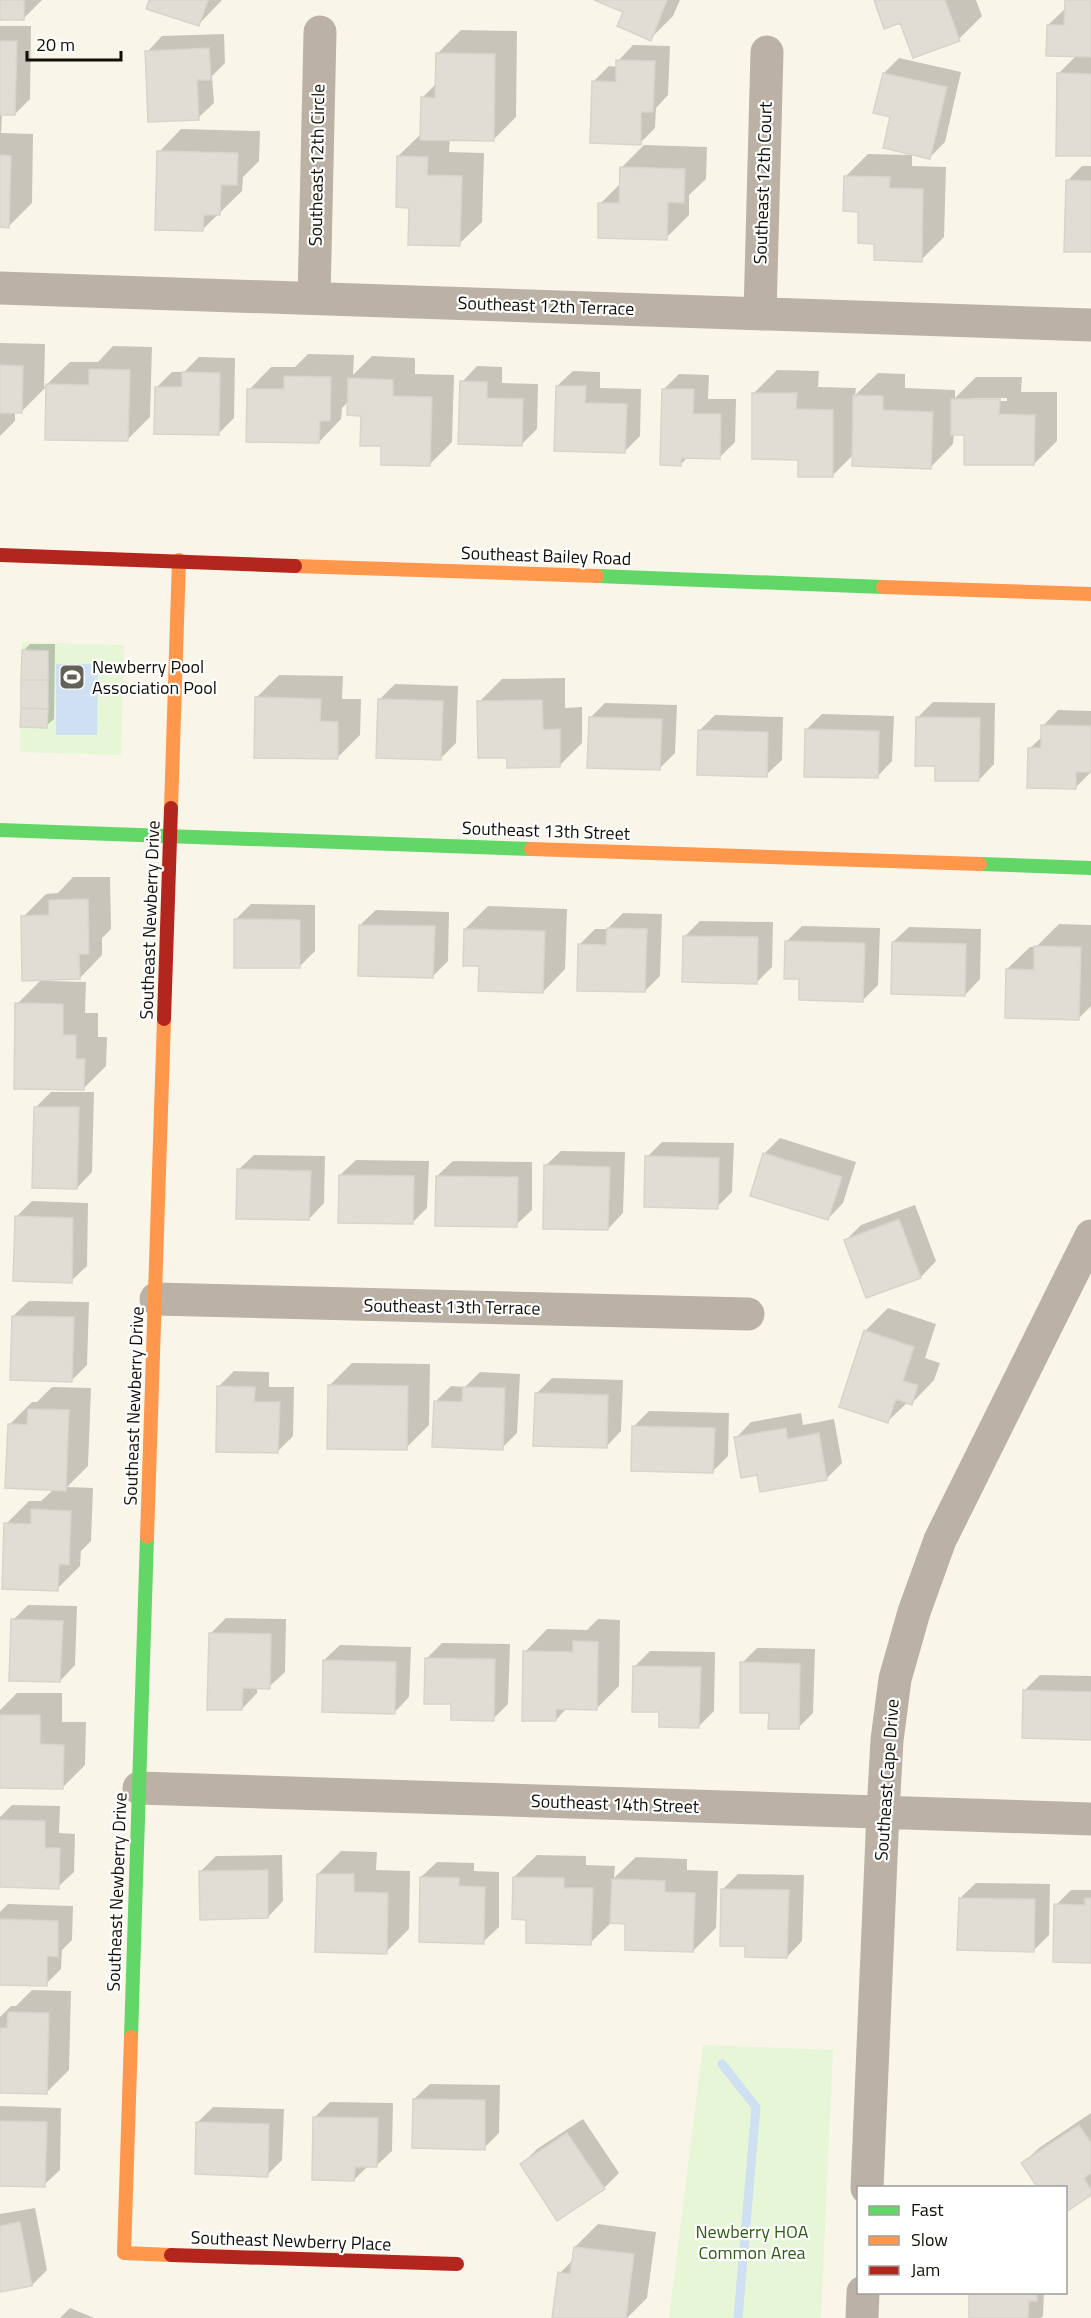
<svg xmlns="http://www.w3.org/2000/svg" width="1091" height="2318" font-family="'Titillium Web',sans-serif">
<style>
.green{fill:#e6f6d7}
.water{fill:#cfe0f2}
.shadow{fill:#0003;fill-rule:evenodd}
.lines{fill:none;stroke-linecap:round;stroke-linejoin:round}
.stream{stroke:#cfe0f2;stroke-width:9}
.building{fill:#e1dcd4;stroke:#d9d4cb;stroke-width:1.5}
.street{stroke:#bcb1a5;stroke-width:33}
.fast{stroke:#63d668;stroke-width:14}
.slow{stroke:#ff974d;stroke-width:14}
.jam{stroke:#b3261e;stroke-width:14}
.labels{text-anchor:middle;stroke-width:4.5;stroke-linejoin:round;paint-order:stroke}
.street-label{font-size:18px;fill:#111008;stroke:#fff}
.poi-label{font-size:18px;fill:#111008;stroke:#fff;text-anchor:start}
.park-label{font-size:18px;fill:#2f5e14;stroke:#fff}
</style>
<rect width="100%" height="100%" fill="#f9f6e9"/>
<!-- green -->
<path class="green" d="M22,642l102,3 -3,110 -101,-3z
M703,2045l130,5 -12,268h-152z"/>
<!-- water -->
<path class="water" d="M56,664h42l-1,71h-41z"/>
<!-- shadow -->
<path class="shadow" d="M0,0h42l-18,18h-24z
M151,0h71l-23,24z
M598,0h82l-7,16 -23,23 -25,-28z
M875,0h101l6,16 -23,23 -45,17 -13,-35z
M1066,0h25v155l-33,-81 19,-19 -29,-30 18,-17z
M0,26h31l-1,73 -15,15h-13l-1,19 32,1 -1,69 -23,23h-9z
M461,30l56,1 -1,86 -23,23 -43,-1 -1,13 35,1 -2,69 -23,22 -48,-38 -13,-50 24,-23v-35l15,-15 1,-30z
M224,34l1,29 -13,13 2,27 -16,15 -51,-66 15,-16z
M633,45l37,1 -2,49 -12,13 -1,20 -15,15 -47,-61 16,-16 9,1v-6z
M899,58l62,14 -16,70 -15,15 -38,-41 -8,-43z
M181,129l79,2 -1,30 -16,16 -1,14 -39,38 -44,-77z
M644,145l63,2 -1,32 -17,16v20l-23,23 -66,-34 21,-21v-15z
M868,154l44,1v11l34,1 -2,70 -23,23 -61,-50 -15,-33z
M1082,166h9v84l-24,-69z
M0,343l45,1 -1,43 26,-25h28l15,-16 39,1 -2,70 -23,23 -80,-54 -26,26 -6,-1v10l-15,15z
M308,354l46,1 -1,20 19,-19 43,2v16l39,1 -2,67 -23,23 -46,-20 -20,-31 -14,-13 -7,7 -1,11 -22,23 -70,-52 22,-23h24z
M199,357l36,1 -1,60 -16,16 -61,-47 15,-15h12z
M477,366l25,1v16l36,1 -1,45 -16,16 -59,-63z
M777,370l42,1 -1,16 38,1 -1,7 23,-22 27,1v14l50,2v8l21,-21h46l-1,15h36v49l-23,23 -68,-30h-12l-1,10 -22,23 -77,-13 -22,22 -32,-18 -46,-65zM973,398h34v3h-34z
M573,371l27,1v16l41,1 -1,47 -15,15 -68,-65z
M679,374l30,1 -1,24h28l-1,43 -16,16 -31,-1 -7,7 -18,-74z
M30,644h25l-1,75 -8,7 -23,-75z
M279,675l64,1 -1,23h19l-1,36 -23,23 -81,-60z
M565,678v30l17,-1v36l-23,23 -50,-10 -30,-54 23,-23z
M395,684l63,2 -2,57 -16,16 -60,-60z
M933,702l62,1 -1,61 -15,16 -42,-15 -20,-47z
M605,703l72,2 -2,48 -15,15 -70,-50z
M1058,710l33,1v61l-15,15 -46,-39 13,-12v-10z
M822,714l72,2 -2,45 -15,16 -71,-47z
M715,715l68,2 -1,43 -16,15 -67,-44z
M73,877h37l1,52 -9,9v17l-22,23 -30,1v2l36,1 -1,31h13v24h9l-1,29 -22,22 -67,-84 25,-25 -19,-62 23,-23 12,-1z
M251,904l64,1v46l-16,16 -63,-48z
M488,906l79,3 -2,60 -22,23 -62,-27 -16,-36z
M376,910l73,2 -1,49 -15,15 -73,-51z
M623,913l39,1 -2,62 -15,15 -65,-47 15,-15h12z
M700,921l73,1 -1,45 -15,15 -72,-46z
M1059,924l32,1v81l-13,13 -71,-50 23,-22h6z
M802,926l78,2 -2,57 -15,15 -62,-22 -14,-37z
M909,927l72,2 -1,50 -15,16 -72,-53z
M51,1092h43l-2,80 -15,16 -41,-81z
M780,1138l76,24 -13,41 -15,16 -64,-65z
M662,1142l72,1 -2,49 -15,15 -70,-50z
M561,1151l64,1 -2,61 -15,16 -63,-63z
M254,1155l71,1 -1,47 -15,16 -71,-49z
M356,1160l73,1 -2,47 -15,15 -72,-48z
M453,1161l79,1v48l-16,15 -79,-49z
M32,1201l56,2 -1,63 -16,15 -55,-64z
M915,1205l21,56 -15,16 -54,19 -21,-56 15,-15z
M29,1301l60,1 -2,63 -15,15 -59,-64z
M888,1308l48,16 -11,34 15,5 -6,17 -22,23 -4,-1 -20,19 -23,-90z
M352,1363l78,1 -1,61 -23,23 -77,-62z
M234,1371l35,1v15h25l-1,49 -15,15 -59,-65z
M480,1372l40,2 -3,59 -15,15 -67,-46 16,-16 14,1z
M552,1378l71,2 -2,51 -15,16 -70,-53z
M52,1387l39,1 -3,78 -21,21 26,1 -2,53 -10,10 -1,15 -23,23 -51,-65 23,-23h12l13,-12 -45,-64 23,-23h5z
M649,1411l80,2 -1,43 -16,16 -78,-46z
M801,1413l2,12 31,-6 8,44 -15,15 -69,-5 -22,-35 15,-16z
M28,1605l49,1 -2,59 -15,16 -47,-61z
M226,1618l60,1 -1,53 -16,15h-12v6l-15,16 -32,-75z
M598,1619l22,1 -1,66 -23,23 -29,-1 -11,12 -31,-68 22,-23 40,1z
M442,1643l68,1 -2,60 -15,15 -40,-16 -26,-45z
M340,1645l71,2 -2,50 -15,16 -70,-53z
M757,1648l58,1 -2,64 -15,15 -28,-16 -28,-49z
M650,1651l65,1 -1,59 -15,15 -38,-15 -26,-45z
M1040,1675l51,1v62l-66,-48z
M17,1693h45v29h24l-1,43 -23,23 -62,-2v-76z
M12,1805l48,1 -1,27 16,1 -1,38 -16,15 -58,-1v-69z
M341,1851l36,1 -1,18 34,1 -1,58 -23,23 -68,-78z
M282,1855l1,46 -15,16 -68,-45 16,-16z
M537,1855l49,1v9l29,1 -1,12 22,-21 51,2v11l31,1 -2,57 -23,23 -66,-29h-15l-22,21 -62,-25 -14,-41z
M437,1862l37,1v8l25,1v55l-16,15 -62,-65z
M738,1874l66,1 -2,66 -15,16 -64,-68z
M976,1883l74,1 -1,51 -15,15 -74,-52z
M1071,1890h20v71l-35,-56z
M8,1904l65,2 -1,34 -10,10 -1,19 -15,15 -46,-1v-71z
M32,1990l39,1 -2,79 -23,23 -46,-1v-75l11,-11h5z
M430,2084l70,1 -1,48 -15,15 -70,-49z
M330,2102l63,1 -1,48 -16,15h-8l-14,14 -39,-63z
M0,2106l61,2 -1,62 -16,15 -44,-1z
M213,2107l71,2 -2,51 -15,15 -69,-53z
M1091,2113v81l-25,17v-23l-43,-25 16,-15z
M583,2119l36,54 -15,15 -82,-24 15,-15z
M35,2208l12,62 -15,15 -32,6v-77z
M598,2224l58,8 -9,66 -20,20h-73l6,-45 14,-14 1,-12z
M971,2292h73l-1,24 -2,2h-70z
M70,2308l24,10h-34z"/>
<g class="lines">
<!-- stream -->
<path class="stream" d="M722,2064l34,43 -18,211"/>
</g>
<!-- building -->
<path class="building" d="M0,0h24v20h-24z
M149,0h59l-9,26 -53,-17z
M594,0h73l-16,41 -34,-15 6,-14z
M874,0h71l15,41 -47,17 -13,-35 -16,6z
M1065,0h26v57l-45,-1 1,-31h17z
M0,41h17l-2,74h-15z
M209,48l2,32h-14l2,40 -51,2 -3,-71z
M436,53l59,1 -1,87 -74,-1 1,-43 14,1z
M616,60l39,1 -2,51h-12v33l-51,-2 2,-62 24,1z
M883,73l64,14 -17,72 -47,-11 7,-31 -17,-4z
M1057,73l34,1v82h-35z
M157,151l81,2 -1,32h-16l-1,30h-16l-1,16 -48,-1z
M0,155l11,1 -2,72 -9,-1z
M397,156l31,1 -1,18 35,1 -2,70 -52,-1 1,-37 -13,-1z
M620,167l65,2 -1,34 -16,-1 -1,38 -69,-2v-35h21z
M844,176l46,1 -1,11 34,1 -1,73 -48,-2v-16l-16,-1v-31l-15,-1z
M1066,180l25,1v71h-27z
M0,365l23,1 -1,47h-22z
M89,369l41,1 -2,71 -83,-1 1,-56 43,1z
M182,372l38,1 -1,62 -65,-1 1,-47h27z
M284,376l47,1 -1,44h-10l-1,22 -73,-1 1,-53h37z
M348,378l45,2v16l39,1 -2,69 -49,-1v-19h-21l1,-30 -14,-1z
M460,381l27,1v16l36,1 -1,47 -64,-2z
M556,386h30l-1,17 42,1 -2,49 -71,-2z
M662,389h32l-1,25h28l-1,45 -39,-1v8l-21,-1z
M752,393h45l-1,16 37,1v67h-35v-17l-46,-1z
M853,395l30,1v14l50,2 -2,57 -79,-3z
M951,399h49l-1,15 36,1 -1,50h-70v-30h-13z
M22,650l26,1v29h-27z
M21,680h27v29l-27,-1z
M255,697l66,2 -1,22 18,1v37l-84,-1z
M378,699l65,2 -2,59 -65,-2z
M542,700l1,30 17,-1v38l-53,1v-10h-29l-1,-57z
M21,708l27,1 -1,19 -27,-1z
M589,717l73,2 -2,51 -73,-2z
M916,717l64,1 -1,63h-44v-15h-20z
M1041,725l50,1v46h-15v17l-49,-1 1,-40h13z
M805,729l74,2 -1,47 -74,-1z
M698,730l70,2 -1,45 -70,-2z
M88,899l1,55h-10l1,25 -58,2 -1,-65 28,-1v-15z
M234,919l66,1v48h-66z
M359,925l76,1 -2,52 -75,-2z
M607,928l40,1 -2,63 -68,-1 1,-47 28,1z
M464,929l81,2 -2,62 -65,-2 1,-25h-16z
M683,936l75,1 -1,47 -75,-2z
M785,941l80,2 -2,59 -64,-2v-21h-15z
M892,942l74,2 -1,52 -74,-2z
M1034,946l47,1 -2,73 -74,-2 1,-49 28,1z
M15,1003l48,1v31h13v24h9l-1,31 -70,-1z
M34,1107h45l-2,82 -45,-1z
M763,1153l79,24 -14,43 -78,-24z
M645,1156l74,2 -1,51 -74,-2z
M544,1165l66,2 -2,63 -65,-1z
M237,1169l74,2 -2,49 -73,-1z
M339,1175l75,1 -1,48 -75,-1z
M436,1176l82,1 -1,50 -82,-1z
M15,1216l58,2 -1,65 -59,-2z
M899,1219l22,59 -55,20 -22,-58z
M12,1316l62,1 -2,65 -62,-2z
M864,1330l50,17 -11,34 15,4 -6,20 -16,-6 -8,24 -49,-16z
M328,1385l80,1 -1,64 -80,-1z
M217,1386l38,1 -1,15h26l-2,51 -62,-1z
M463,1387l42,1 -2,62 -71,-3 2,-46 28,1z
M535,1393l73,2 -1,53 -74,-2z
M28,1409l41,1 -3,81 -61,-3 3,-64 19,1z
M632,1426l83,2 -2,45 -82,-2z
M786,1428l2,11 31,-6 8,47 -67,12 -3,-17 -16,3 -7,-41z
M31,1509l40,2 -2,54 -10,-1 -1,27 -56,-2 2,-66 27,1z
M11,1619l52,2 -3,61 -51,-1z
M209,1633l62,1 -1,55 -27,-1 -1,22h-35z
M573,1641l25,1 -1,68 -41,-1v12h-34l1,-70 50,1z
M425,1658l70,1 -1,62 -43,-1v-16h-27z
M323,1660l73,2 -1,52 -73,-2z
M740,1662l60,2 -1,65h-31l1,-16h-29z
M633,1666l68,1 -2,61 -40,-1v-15h-27z
M1023,1690l68,2v48l-69,-2z
M0,1715h40v29l24,1 -1,44 -63,-1z
M0,1820l45,1v27h15l-1,41 -59,-2z
M268,1870v48l-68,2 -1,-49z
M317,1874h37v18l34,1 -1,61 -72,-2z
M420,1877l39,1v8l26,1 -1,57 -65,-2z
M513,1877l51,1v10h29l-2,57 -65,-2v-23l-14,-1z
M612,1879l53,2v11l30,1 -2,59 -68,-2v-26l-15,-1z
M721,1889l68,1 -2,68 -42,-1v-11h-25z
M959,1898l76,1 -1,53 -77,-2z
M1085,1898h6v65l-38,-1 1,-58 31,1z
M0,1919l58,2v36l-11,-1v30l-47,-1z
M8,2012l41,1 -2,81 -47,-1v-65h7z
M413,2099l72,1v50l-73,-2z
M313,2117l65,1 -1,49h-22l-1,14 -42,-1z
M0,2121l47,1 -2,65 -45,-1z
M196,2122l73,2 -1,53 -73,-3z
M1079,2125l12,18v30l-7,5 7,12v5l-25,17v-24h-28l-17,-25z
M567,2133l38,56 -48,32 -37,-57z
M20,2222l12,64 -32,6v-66z
M574,2247l60,7 -8,64h-74l6,-46 12,2z
M969,2292h68v9h-8l-1,17h-59z"/>
<g class="lines">
<!-- street -->
<path class="street" d="M0,288l1091,37
M314,298l6,-266
M760,314l7,-262
M156,1299l592,15
M139,1788l952,31
M867,2188l16,-376 4,-72 8,-61 19,-67 26,-72 151,-304
M862,2318l1,-26"/>
<!-- fast -->
<path class="fast" d="M597,576l286,11
M0,830l531,19
M980,864l111,4
M131,2037l16,-500"/>
<!-- slow -->
<path class="slow" d="M295,566l302,10
M883,587l208,7
M171,808l8,-248
M531,849l449,15
M147,1537l17,-518
M131,2037l-7,216 47,2"/>
<!-- jam -->
<path class="jam" d="M0,555l295,11
M164,1019l7,-211
M171,2255l286,9"/>
</g>
<!-- icons -->
<defs>
<g id="stadium-square" transform="scale(1.35)"><rect x="-9" y="-9" width="18" height="18" rx="4" fill="#626057" stroke="#fff"/><path d="M0-5a6.5 5 0 1 0 0 10a6.5 5 0 1 0 0-10ZM-3.5-1.8h7v3.6h-7Z" fill="#fff"/></g>
</defs>
<g fill-rule="evenodd">
<use href="#stadium-square" x="72" y="677"/>
</g>
<g class="labels">
<!-- street labels -->
<g class="street-label">
<text transform="translate(317 165) rotate(-89)" y="6">Southeast 12th Circle</text>
<text transform="translate(763 183) rotate(-88)" y="6">Southeast 12th Court</text>
<text transform="translate(546 306) rotate(2)" y="6">Southeast 12th Terrace</text>
<text transform="translate(546 556) rotate(2)" y="6">Southeast Bailey Road</text>
<text transform="translate(546 831) rotate(2)" y="6">Southeast 13th Street</text>
<text transform="translate(150 920) rotate(-88)" y="6">Southeast Newberry Drive</text>
<text transform="translate(452 1307) rotate(1)" y="6">Southeast 13th Terrace</text>
<text transform="translate(134 1406) rotate(-88)" y="6">Southeast Newberry Drive</text>
<text transform="translate(887 1780) rotate(-86)" y="6">Southeast Cape Drive</text>
<text transform="translate(615 1804) rotate(2)" y="6">Southeast 14th Street</text>
<text transform="translate(117 1892) rotate(-88)" y="6">Southeast Newberry Drive</text>
<text transform="translate(291 2241) rotate(2)" y="6">Southeast Newberry Place</text>
</g>
<!-- poi labels -->
<g class="poi-label">
<text x="92" y="673">Newberry Pool<tspan x="92" dy="21">Association Pool</tspan></text>
</g>
<!-- park labels -->
<g class="park-label">
<text x="752" y="2238">Newberry HOA<tspan x="752" dy="21">Common Area</tspan></text>
</g>
</g>
<!-- legend -->
<rect x="857" y="2186" width="210" height="108" fill="#ffffff" stroke="#a09f9c" stroke-width="1.5"/>
<rect x="869" y="2206" width="30" height="9" fill="#63d668" stroke="#a09f9c" stroke-width="1.5"/>
<text x="911" y="2216" font-size="18" fill="#111008">Fast</text>
<rect x="869" y="2236" width="30" height="9" fill="#ff974d" stroke="#a09f9c" stroke-width="1.5"/>
<text x="911" y="2246" font-size="18" fill="#111008">Slow</text>
<rect x="869" y="2266" width="30" height="9" fill="#b3261e" stroke="#a09f9c" stroke-width="1.5"/>
<text x="911" y="2276" font-size="18" fill="#111008">Jam</text>
<!-- scale -->
<path d="M27 51v9h94v-9" fill="none" stroke="#111008" stroke-width="3"/>
<text x="36" y="51" font-size="18" fill="#111008" stroke="#ffffff" stroke-width="4.5" paint-order="stroke">20 m</text>
</svg>
